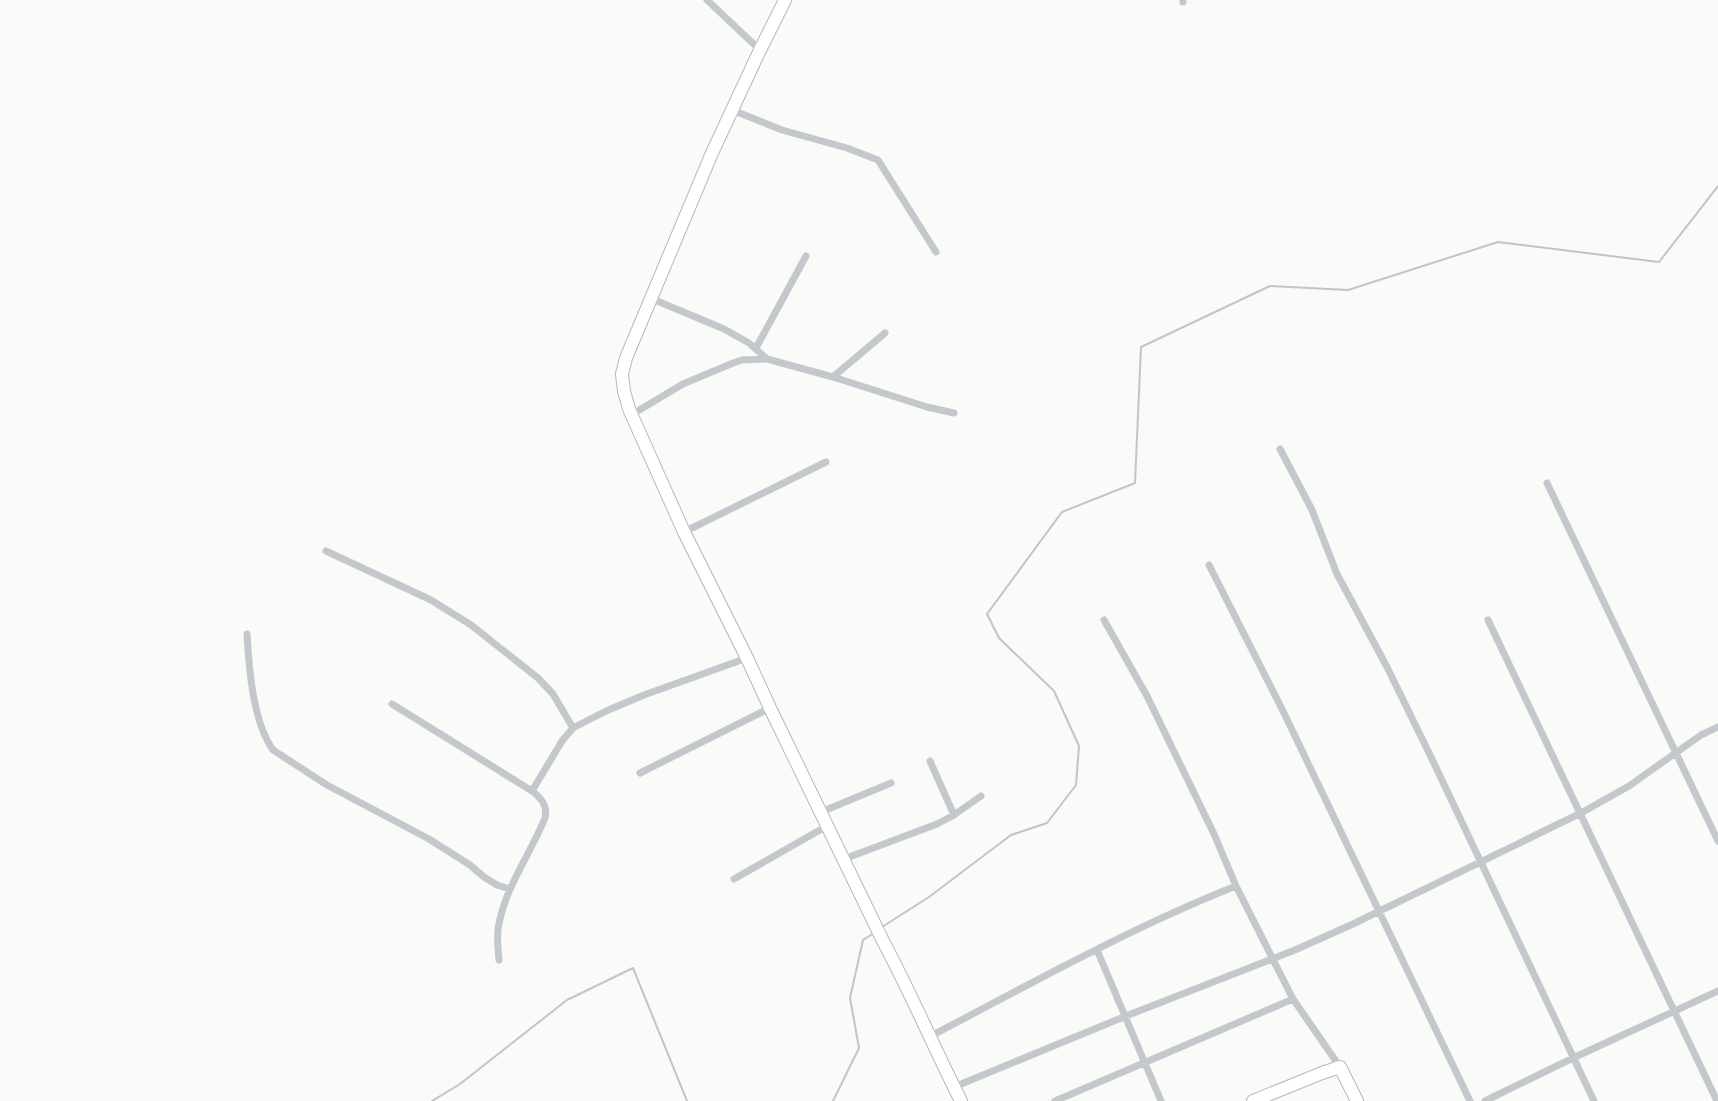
<svg xmlns="http://www.w3.org/2000/svg" width="1718" height="1101" font-family="'Titillium Web',sans-serif">
<style>
.lines{fill:none;stroke-linecap:round;stroke-linejoin:round}
.stream{stroke:#bbc7cb;stroke-width:2}
.highway-casing{stroke:#b4b9bd;stroke-width:14}
.street{stroke:#c3c8cc;stroke-width:7}
.highway{stroke:#fff;stroke-width:12}
</style>
<rect width="100%" height="100%" fill="#fafaf8"/>
<g class="lines">
<!-- stream -->
<path class="stream" d="M882,927l47,-30 82,-62 36,-12 29,-38 3,-39 -25,-55 -55,-53 -12,-24 75,-102 73,-29 6,-136 129,-61 78,4 150,-48 161,20 59,-76
M432,1101l28,-17 107,-84 66,-32 54,133
M833,1101l26,-53 -9,-50 13,-58 11,-7"/>
<!-- highway casing -->
<g class="highway-casing">
<path id="highway" d="M785,0l-25,50 -48,103 -86,205 -4,16 2,17 5,18 55,123 63,126 23,50 113,233c28,52 51,107 78,160
M1253,1101l69,-28 18,-6 17,34"/>
</g>
<!-- street -->
<path class="street" d="M707,0l53,50
M1183,0v2
M732,110l50,20 65,18 31,12 58,92
M650,298l74,31 25,14 18,16 66,18 94,30 27,6
M756,348l50,-92
M833,377l52,-44
M631,415l52,-31 50,-21 9,-3 25,-1
M1280,449l32,61 25,64 50,93 44,90 163,344
M1547,483l171,358
M684,532l142,-70
M326,551l105,49 40,25 67,53 15,16 20,34
M1209,565l74,146 187,390
M1104,620l43,76 67,138 22,52 57,113 47,68
M1488,620l229,481
M247,634c2,35 6,88 26,116l54,35 102,54 41,26 14,12 13,8 13,4
M392,704l140,87c9,7 16,15 13,27 -15,37 -41,71 -47,111 -1,10 0,21 1,31
M930,761l24,54
M640,773l130,-65
M532,791l30,-50 11,-13 33,-17 38,-16 103,-37
M821,812l70,-29
M844,859l93,-35 17,-9 27,-19
M734,879l93,-53
M1097,950l64,151
M929,1037c101,-53 201,-109 307,-151
M954,1087l172,-71 169,-66 58,-26 228,-111 48,-27 72,-51 17,-8
M1055,1101l238,-102
M1485,1101l88,-43 145,-67"/>
<!-- highway -->
<use href="#highway" class="highway"/>
</g>
</svg>
